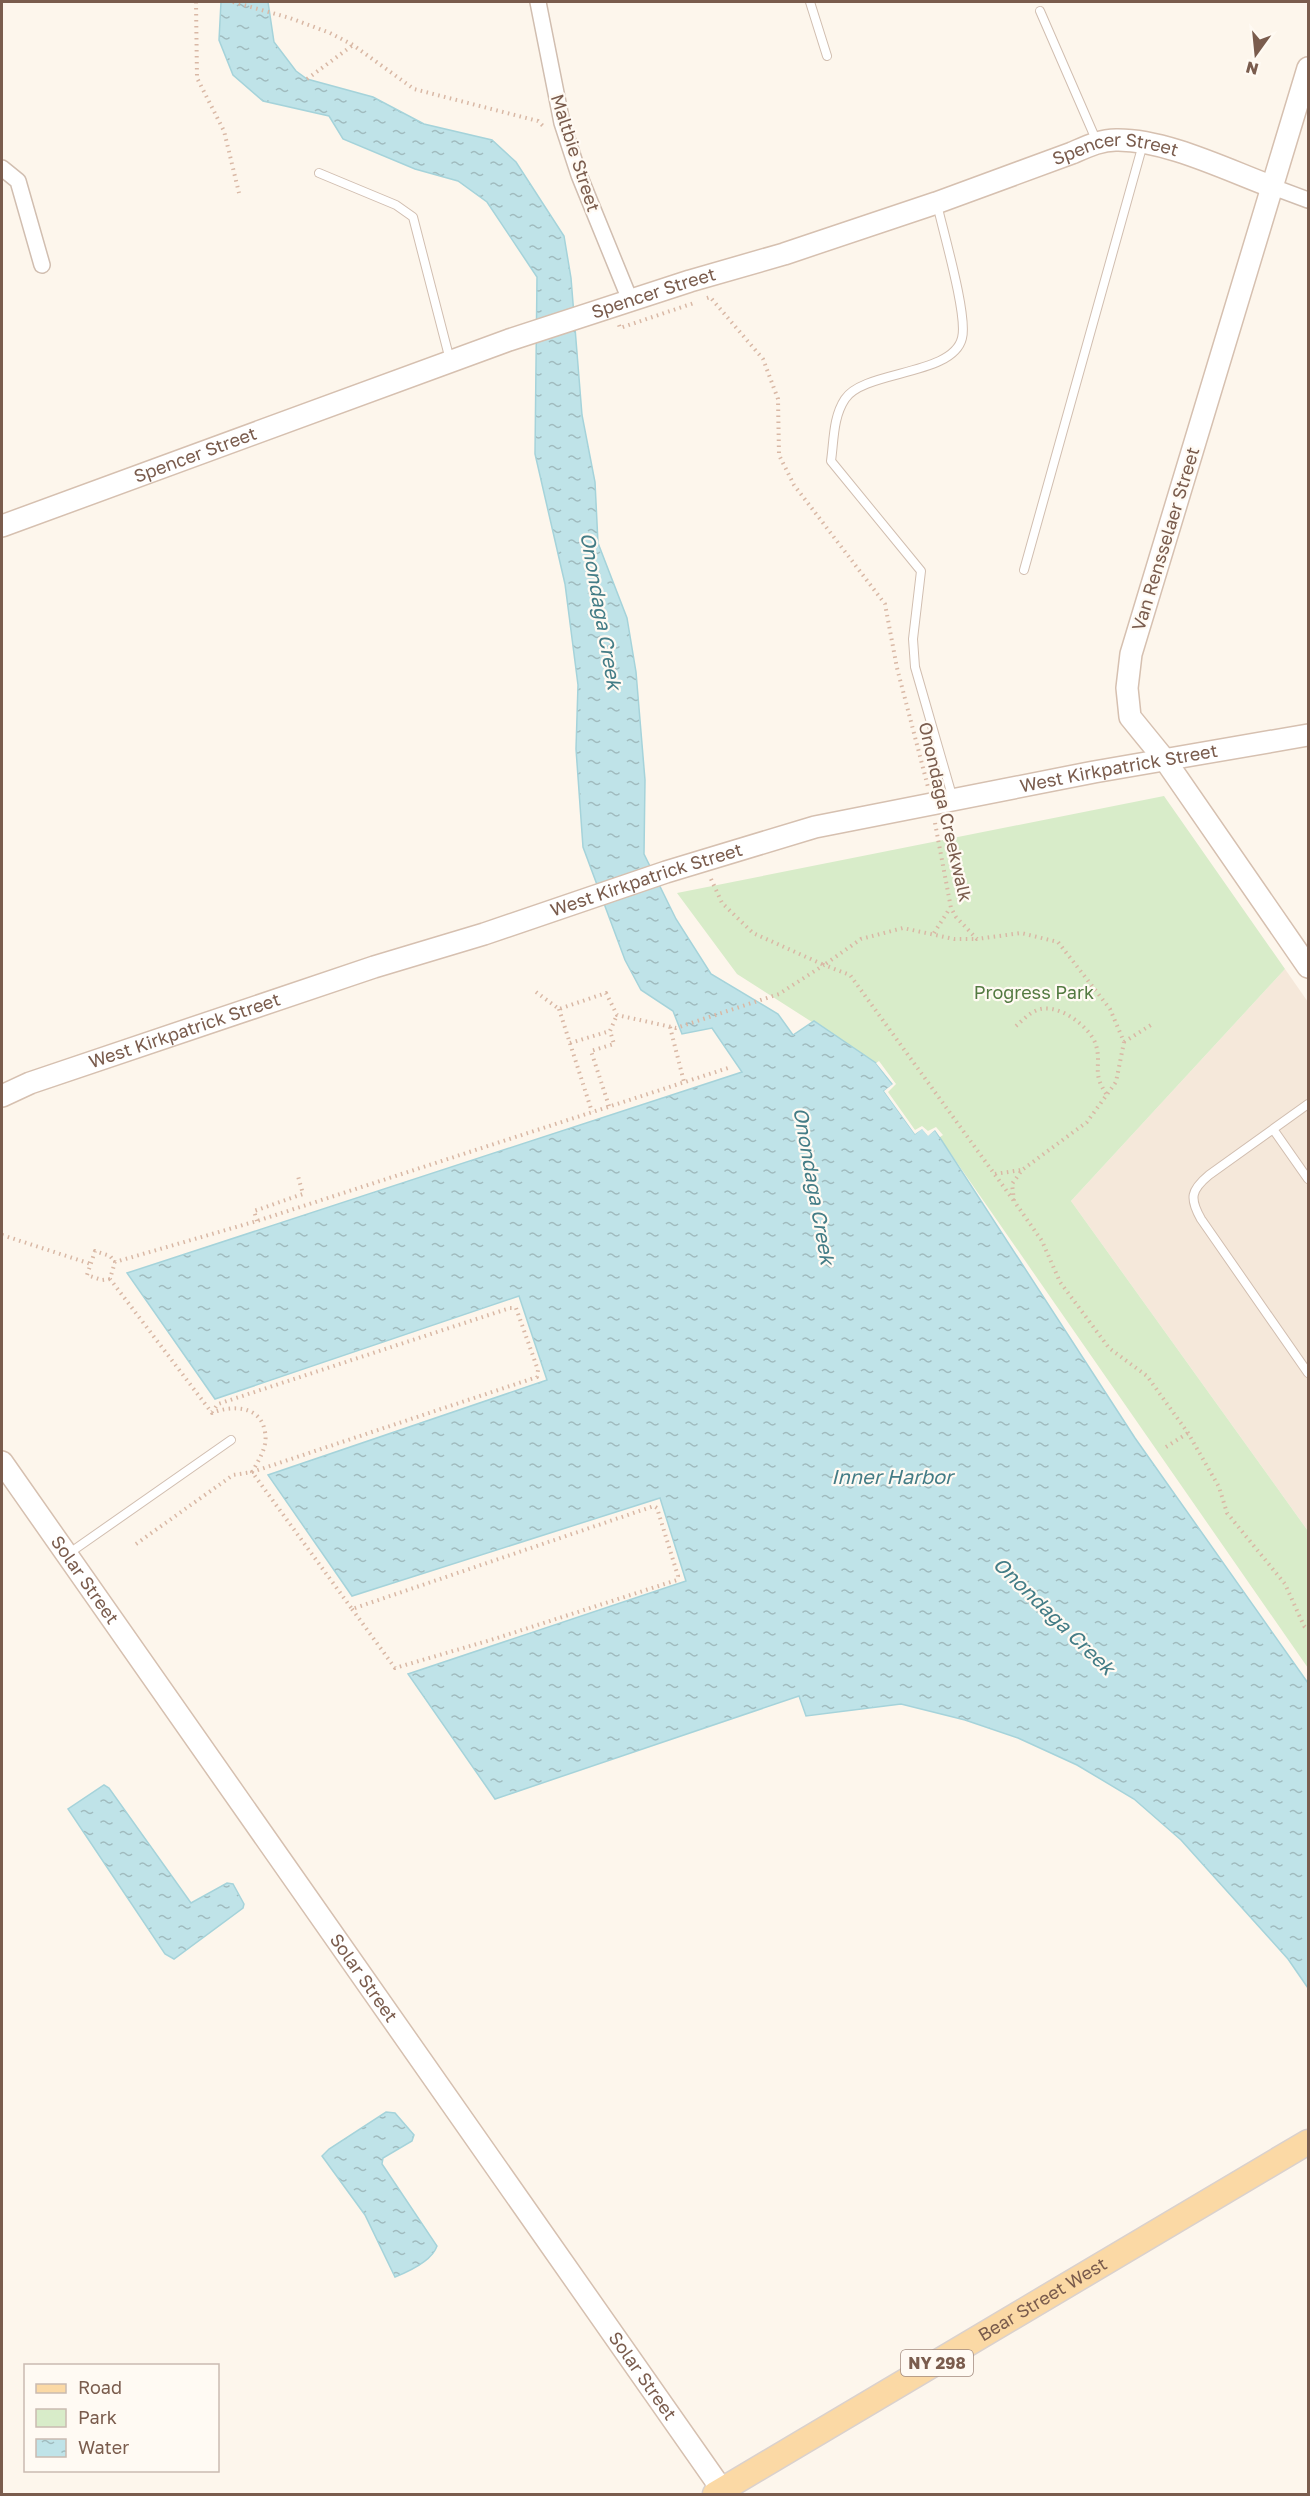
<svg xmlns="http://www.w3.org/2000/svg" width="1310" height="2496" font-family="'Golos Text',sans-serif">
<style>
.residential{fill:#f5e8da}
.green{fill:#d8ecc9}
.water{fill:url(#water-ripples);stroke:#a5d3da;stroke-width:1.5}
.pier{fill:#fdf6ec}
.lines{fill:none;stroke-linecap:round;stroke-linejoin:round}
.lane-casing{stroke:#d1beb0;stroke-width:10}
.street-casing{stroke:#d1beb0;stroke-width:18}
.secondary-casing{stroke:#d6c0b0;stroke-width:24}
.primary-casing{stroke:#dad1cd;stroke-width:27}
.path{stroke:#d9b8a5;stroke-width:4;stroke-dasharray:1.5 4.5;stroke-linecap:butt}
.lane{stroke:#fff;stroke-width:8}
.street{stroke:#fff;stroke-width:15}
.secondary{stroke:#fff;stroke-width:21}
.primary{stroke:#fbd9a5;stroke-width:24}
.labels{text-anchor:middle;stroke-width:4.5;stroke-linejoin:round;paint-order:stroke}
.shield{fill:#fffaf3;stroke:#a28b7f;stroke-width:1.5}
.shield-label{font-size:16px;font-weight:bold;fill:#7a5c4d}
.street-label{font-size:18px;fill:#7a5c4d;stroke:#fffaf3}
.park-label{font-size:18px;fill:#537a41;stroke:#fffaf3}
.water-label{font-size:20px;font-style:italic;fill:#437c86;stroke:#fffaf3}
</style>
<defs>
<pattern id="water-ripples" width="26" height="14" patternUnits="userSpaceOnUse" patternTransform="scale(1.5)"><rect width="26" height="14" fill="#bfe3e8"/><path d="M2 4q2-2 4 0t4 0M15 11q2-2 4 0t4 0" fill="none" stroke="#a0bbbe"/></pattern>
</defs>
<rect width="100%" height="100%" fill="#fdf6ec"/>
<!-- residential -->
<path class="residential" d="M1285,969l23,33v529l-237,-330z"/>
<!-- green -->
<path class="green" d="M1164,796l121,173 -214,232 237,330v137l-373,-537 -7,5 -13,-2 -31,-43 -8,-28 -139,-89 -60,-81z"/>
<!-- water -->
<path class="water" d="M221,2h47l6,40 22,29 11,8 66,18 51,27 68,16 24,22 48,74 7,42 11,137 13,67 3,61 29,75 9,54 9,108 -1,74 32,65 35,55 67,40 15,21 21,-14 62,42 17,22 -9,6 31,43 7,-6 6,7 7,-5 200,308 173,245v305l-20,-29 -107,-119 -47,-41 -57,-34 -59,-27 -53,-18 -64,-16 -95,12 -7,-20 -304,103 -87,-125 278,-93 -26,-83 -308,98 -84,-121 279,-95 -28,-84 -304,103 -88,-126 615,-201 -30,-44 -30,6 -9,-23 -32,-21 -16,-30 -42,-113 -7,-98 2,-64 -13,-101 -30,-130 2,-177 -50,-75 -29,-21 -43,-12 -72,-30 -14,-23 -66,-15 -30,-26 -14,-35z
M104,1785l5,3 82,115 36,-20 6,1 11,20 -1,4 -69,51 -9,-5 -97,-145z
M386,2112l9,1 19,22 -2,6 -29,17 -1,6 55,82c-5,15 -27,25 -42,31l-30,-62 -43,-59 7,-7z"/>
<!-- pier -->
<path class="pier" d="M879,1061l17,23 -8,8 27,38 7,-4 6,5 8,-4 7,8 -3,2 -5,-7 -7,6 -6,-7 -7,5 -31,-43 9,-7 -17,-21z"/>
<g class="lines">
<!-- lane casing -->
<g class="lane-casing">
<path id="lane" d="M810,2l17,54
M1040,11l57,131
M319,173l77,32 17,12 37,143
M937,204c6,27 31,112 25,134 -9,38 -98,32 -117,61 -12,18 -11,41 -14,62l90,110 -8,68 2,28 38,132
M1024,570l119,-426
M1308,1104l-99,71c-18,15 -20,23 -8,44l107,154
M1273,1129l35,50
M68,1554l163,-114"/>
</g>
<!-- street casing -->
<g class="street-casing">
<path id="street" d="M538,2l24,121 17,52 51,125
M2,168l16,13 24,84
M1273,187l35,13"/>
</g>
<!-- secondary casing -->
<g class="secondary-casing">
<g id="secondary">
<path d="M1308,68l-177,586 -4,34 3,29 35,43 143,207"/>
<path id="s1" d="M2,526l507,-186 181,-59 94,-27 152,-51 136,-50c14,-6 28,-13 44,-13 49,-1 111,30 157,47"/>
<path id="s2" d="M2,1096l28,-13 344,-116 110,-33 182,-62 149,-45 279,-55 214,-37"/>
<path id="s3" d="M2,1462l723,1032"/>
</g>
</g>
<!-- primary casing -->
<g class="primary-casing">
<g id="primary">
<path id="s4" d="M715,2494l593,-352"/>
</g>
</g>
<!-- path -->
<path class="path" d="M196,2l1,76 27,53 15,62
M233,2l57,16 40,15 23,12 61,44 124,32 7,7
M307,79l46,-34
M707,298l3,-1 53,62 15,40 1,56 15,30 91,119 12,64 31,119
M619,325l1,3 74,-25
M935,823l16,85 5,9 21,22 44,-6 37,9 52,67 14,33 -8,40 -29,40 -65,48 -10,14 2,17 28,40 18,41 49,66 38,28 41,57 31,54 8,26 58,71 19,42 4,4
M711,879l11,24 31,30 71,32 37,-26 42,-11 51,11h23
M934,933l16,-25
M536,992l23,17 47,-16 11,22 59,13 103,-34 45,-29 26,10 164,226
M559,1009l33,103
M1016,1026c6,-5 12,-12 19,-15 20,-11 55,15 61,34 6,21 -5,27 11,50
M670,1027l14,55
M1124,1042l30,-19
M570,1043l40,-12 7,-16
M609,1106l-18,-55 23,-7 -4,-13
M995,1174l26,-4
M257,1221l-3,-10 49,-17 -5,-18
M2,1235l89,29
M110,1279l-8,1 -15,-5 8,-24 15,5 5,6
M1166,1447l22,-14
M136,1544l97,-69 19,-3 285,-95 1,-7 -22,-62h-6l-292,96 -6,8
M352,1609l43,59 99,-29 183,-59 1,-4 -21,-68 -3,-2 -302,103 -100,-137c7,-12 16,-26 13,-40 -4,-27 -34,-27 -53,-19l-102,-134 5,-17 142,-41 474,-154"/>
<!-- lane -->
<use href="#lane" class="lane"/>
<!-- street -->
<use href="#street" class="street"/>
<!-- secondary -->
<use href="#secondary" class="secondary"/>
<!-- primary -->
<use href="#primary" class="primary"/>
</g>
<g class="labels">
<!-- shield labels -->
<rect class="shield" x="901" y="2350" width="72" height="26" rx="4.5"/>
<g class="shield-label">
<text x="937" y="2369">NY 298</text>
</g>
<!-- street labels -->
<g class="street-label">
<text transform="translate(575 153) rotate(72)" y="6">Maltbie Street</text>
<text dy="6" stroke="none"><textPath href="#s1" startOffset="1178">Spencer Street</textPath></text>
<text dy="6" stroke="none"><textPath href="#s1" startOffset="692">Spencer Street</textPath></text>
<text dy="6" stroke="none"><textPath href="#s1" startOffset="206">Spencer Street</textPath></text>
<text transform="translate(1166 539) rotate(-73)" y="6">Van Rensselaer Street</text>
<text dy="6" stroke="none"><textPath href="#s2" startOffset="1166">West Kirkpatrick Street</textPath></text>
<text transform="translate(945 812) rotate(77)" y="6">Onondaga Creekwalk</text>
<text dy="6" stroke="none"><textPath href="#s2" startOffset="680">West Kirkpatrick Street</textPath></text>
<text dy="6" stroke="none"><textPath href="#s2" startOffset="194">West Kirkpatrick Street</textPath></text>
<text dy="6" stroke="none"><textPath href="#s3" startOffset="144">Solar Street</textPath></text>
<text dy="6" stroke="none"><textPath href="#s3" startOffset="630">Solar Street</textPath></text>
<text dy="6" stroke="none"><textPath href="#s4" startOffset="381">Bear Street West</textPath></text>
<text dy="6" stroke="none"><textPath href="#s3" startOffset="1116">Solar Street</textPath></text>
</g>
<!-- park labels -->
<g class="park-label">
<text x="1034" y="999">Progress Park</text>
</g>
<!-- water labels -->
<g class="water-label">
<text transform="translate(601 611) rotate(80)" y="7">Onondaga Creek</text>
<text transform="translate(814 1186) rotate(80)" y="7">Onondaga Creek</text>
<text x="892" y="1484">Inner Harbor</text>
<text transform="translate(1054 1616) rotate(44)" y="7">Onondaga Creek</text>
</g>
</g>
<!-- border -->
<rect width="1310" height="2496" fill="none" stroke="#7a5c4d" stroke-width="6"/>
<!-- legend -->
<rect x="24" y="2364" width="195" height="108" fill="#fffaf3" stroke="#cabbb1" stroke-width="1.5"/>
<rect x="36" y="2384" width="30" height="9" fill="#fbd9a5" stroke="#cabbb1" stroke-width="1.5"/>
<text x="78" y="2394" font-size="18" fill="#7a5c4d">Road</text>
<rect x="36" y="2409" width="30" height="18" fill="#d8ecc9" stroke="#cabbb1" stroke-width="1.5"/>
<text x="78" y="2424" font-size="18" fill="#7a5c4d">Park</text>
<rect x="36" y="2439" width="30" height="18" fill="url(#water-ripples)" stroke="#cabbb1" stroke-width="1.5"/>
<text x="78" y="2454" font-size="18" fill="#7a5c4d">Water</text>
<!-- north arrow -->
<g transform="translate(1256 54) rotate(195)" stroke="#fffaf3" stroke-width="4.5" paint-order="stroke">
<path d="M0-4.5L10 22L0 15L-10 22Z" fill="#7a5c4d"/>
<text y="-9" font-size="16" font-weight="bold" text-anchor="middle" fill="#7a5c4d">N</text>
</g>
</svg>
